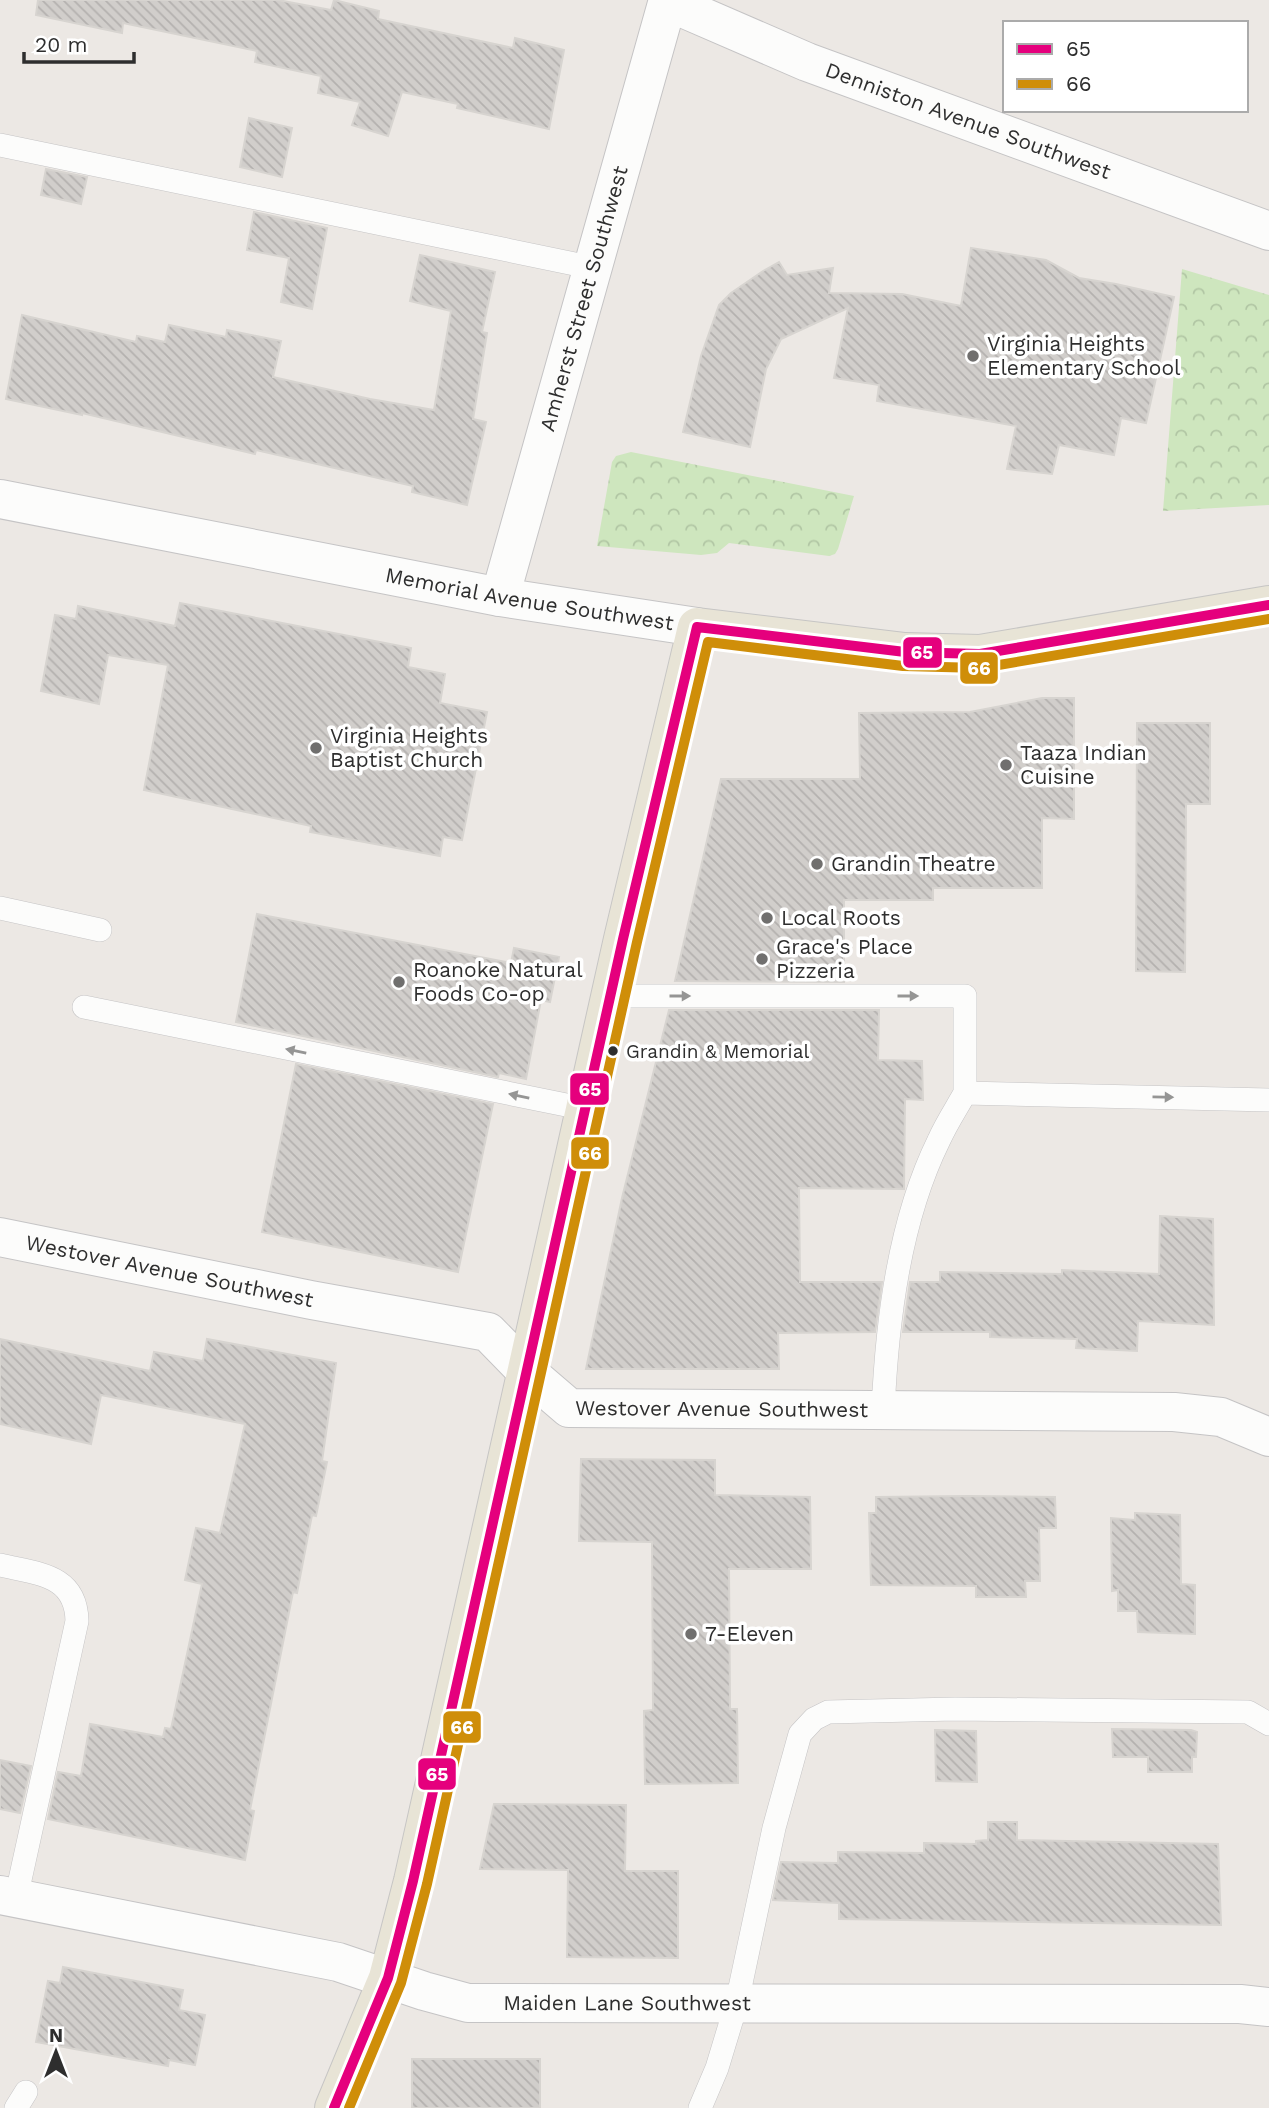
<svg xmlns="http://www.w3.org/2000/svg" width="1269" height="2108" font-family="'Work Sans',sans-serif">
<style>
.park{fill:url(#park-crowns)}
.building{fill:url(#building-back-hatch);stroke:#d7d4d0;stroke-width:2}
.lines{fill:none;stroke-linecap:round;stroke-linejoin:round}
.service-casing{stroke:#c5c4c5;stroke-width:24}
.minor-casing{stroke:#c5c4c5;stroke-width:40}
.tertiary-casing{stroke:#c5c4c5;stroke-width:40}
.primary-casing{stroke:#c6c5c4;stroke-width:40}
.service{stroke:#fcfcfb;stroke-width:23}
.minor{stroke:#fcfcfb;stroke-width:38}
.tertiary{stroke:#fcfcfb;stroke-width:38}
.primary{stroke:#e8e4d6;stroke-width:38}
.bus-1-casing{stroke:#fff;stroke-width:16}
.bus-2-casing{stroke:#fff;stroke-width:16}
.bus-1{stroke:#e5007d;stroke-width:10}
.bus-2{stroke:#cf8e09;stroke-width:10}
.oneway{fill:#959594}
.poi-dot{fill:#706f6e;stroke:#fff;stroke-width:2.5}
.bus-dot{fill:#2e2e2e;stroke:#fff;stroke-width:2.5}
.labels{text-anchor:middle;stroke-width:7;stroke-linejoin:round;paint-order:stroke}
.bus-label{font-size:19px;fill:#2e2e2e;stroke:#fff;text-anchor:start}
.street-label{font-size:21px;fill:#2e2e2e;stroke:#fff}
.poi-label{font-size:21px;fill:#2e2e2e;stroke:#fff;text-anchor:start}
.line-badge{stroke:#fff;stroke-width:2.5}
.badge-label{font-size:19px;text-anchor:middle;font-weight:bold;fill:#fff}
</style>
<defs>
<pattern id="park-crowns" width="20" height="18" patternUnits="userSpaceOnUse" patternTransform="scale(1.75)"><rect width="20" height="18" fill="#cee6be"/><path d="M2 6a3 3 0 1 1 6 0M12 15a3 3 0 1 1 6 0" fill="none" stroke="#b1c6a4"/></pattern>
<pattern id="building-back-hatch" width="6" height="6" patternUnits="userSpaceOnUse" patternTransform="scale(1.75)"><rect width="6" height="6" fill="#d1cecb"/><path d="M-1 5l2 2M0 0l6 6M5-1l2 2" fill="none" stroke="#b4b1af"/></pattern>
</defs>
<rect width="100%" height="100%" fill="#ece8e4"/>
<!-- park -->
<path class="park" d="M1182,269l87,26v210l-106,6z
M631,452l223,44 -16,53 -3,5 -6,2 -100,-13 -12,10 -16,2 -104,-9 15,-84 4,-6z"/>
<!-- building -->
<path class="building" d="M38,0h240l53,10 3,-10 45,11 -1,8 135,29 2,-10 49,12 -15,79 -92,-21 1,-4 -56,-12 -14,44 -36,-11 8,-23 -42,-9 3,-17 -66,-14 2,-11 -134,-28 -1,10 -86,-18z
M249,118l43,10 -10,49 -42,-10z
M46,169l41,8 -6,27 -40,-9z
M254,212l73,16 -15,81 -31,-7 8,-44 -42,-8z
M971,248l75,12 33,18 37,6 58,13 -28,126 -25,-5 -7,37 -55,-10 -7,29 -45,-5 9,-43 -139,-25 2,-16 -45,-7 14,-70 -67,31 -15,30 -16,78 -67,-15 18,-76 18,-51 12,-12 32,-22 16,-9 8,13 46,-7 -4,25 73,1 59,12z
M420,255l75,17 -13,60 5,1 -14,86 13,3 -19,83 -55,-13 1,-6 -157,-36 -1,4 -173,-41v2l-76,-16 16,-84 114,27 1,-6 28,6 4,-17 57,12 1,-7 54,11 -8,36 97,22 64,11 17,-99 -41,-10z
M180,603l231,45 -3,19 37,7 -5,29 47,9 -25,128 -19,-3 -3,19 -130,-24 1,-6 -167,-36 24,-125 -60,-10 -9,49 -58,-13 14,-76 21,4 2,-13 97,20z
M1042,698h32v121l-32,-1v70h-109v12h-89v82l-169,-1 46,-202h139l-1,-66 111,-1z
M1137,723h73v81h-24l-1,168 -49,-1z
M257,914l254,49 3,-15 45,9 -9,45 -9,-2 -15,79 -27,-6 -1,4 -262,-55z
M669,1010h210l-1,50 44,1 1,39 -18,-1 -1,90 -105,-1 1,94h82l-7,50 -97,1 1,36h-193l36,-171z
M296,1064l197,40 -35,168 -196,-40z
M1160,1216l53,3 1,106 -76,-4 -1,30 -61,-3 1,-9 -87,-2v-5h-87l7,-50h30v-10l122,2v-4l97,4z
M0,1339l150,32 4,-19 49,9 4,-22 129,24 -14,98 5,1 -11,54 -4,-1 -15,78 -4,-1 -43,218 4,1 -9,49 -197,-41 10,-47 23,4 9,-52 73,13 2,-9 6,1 31,-145 -17,-4 11,-52 24,5 25,-109 -144,-29 -10,49 -91,-20z
M581,1459l134,1v35l95,2 1,72h-82l1,140h7l1,74 -93,1 -1,-73 9,-1 -1,-168 -73,-1z
M968,1496l87,1 1,31h-17l1,53h-15l1,16h-50v-11l-105,-1 -2,-72h7v-16z
M1135,1513l45,2 1,69 14,1v49l-57,-2 -1,-21h-19v-21l-6,1 -1,-73 24,2z
M1112,1729l79,1 6,2 -1,25h-4v15h-44v-15h-35z
M935,1730l41,1 1,51 -41,-1z
M0,1760l31,6 -11,47 -20,-4z
M494,1804l132,1 -1,66h53v87l-111,-1 1,-87 -88,-1z
M988,1822h29v18l201,4 3,81 -382,-6v-16l-66,-3 8,-38 57,1v-11l86,1v-10l52,1v-3l12,-1z
M63,1967l120,23 -4,20 26,5 -10,50 -26,-5 -1,6 -132,-24 12,-61 12,2z
M412,2059h128v49h-128z"/>
<g class="lines">
<!-- service casing -->
<g class="service-casing">
<path id="service" d="M0,145l594,123
M0,908l100,22
M612,996h353v97
M84,1007l502,102
M883,1411c4,-90 16,-190 56,-271 7,-16 17,-31 26,-47l304,7
M0,1565c37,9 76,9 77,56l-61,277
M16,2108l10,-16
M700,2108l17,-40 20,-66 37,-174 26,-94 14,-15 14,-7 127,-3 293,3 21,12"/>
</g>
<!-- minor casing -->
<g class="minor-casing">
<g id="minor">
<path id="s1" d="M670,0l17,10 120,52 462,169"/>
<path id="s2" d="M500,597l168,-597"/>
<path id="s3" d="M0,1237l311,63 177,32 39,40 42,36 605,4 47,5 48,20"/>
<path id="s4" d="M0,1895l338,67 86,29 44,12 772,1 29,3"/>
</g>
</g>
<!-- tertiary casing -->
<g class="tertiary-casing">
<g id="tertiary">
<path id="s5" d="M0,499l500,98 197,30"/>
</g>
</g>
<!-- primary casing -->
<g class="primary-casing">
<path id="primary" d="M334,2108l54,-130 25,-97 210,-942 74,-312 208,25 75,2 289,-49"/>
</g>
<!-- service -->
<use href="#service" class="service"/>
<!-- minor -->
<use href="#minor" class="minor"/>
<!-- tertiary -->
<use href="#tertiary" class="tertiary"/>
<!-- primary -->
<use href="#primary" class="primary"/>
<!-- bus-1 casing -->
<g class="bus-1-casing">
<path id="bus-1" d="M334,2108l54,-130 25,-97 210,-942 74,-312 208,25 75,2 289,-49"/>
</g>
<!-- bus-2 casing -->
<g class="bus-2-casing">
<path id="bus-2" d="M349,2108l52,-125 26,-99 210,-942 71,-300 195,24 78,2 288,-49"/>
</g>
<!-- bus-1 -->
<use href="#bus-1" class="bus-1"/>
<!-- bus-2 -->
<use href="#bus-2" class="bus-2"/>
</g>
<!-- one-way arrows -->
<defs><path id="oneway-solid" d="M-6-.8H1V-3.2L6.5 0L1 3.2V.8H-6Z" transform="scale(1.75)"/></defs>
<g class="oneway">
<use href="#oneway-solid" transform="translate(680 996)"/>
<use href="#oneway-solid" transform="translate(908 996)"/>
<use href="#oneway-solid" transform="translate(296 1051) rotate(-168)"/>
<use href="#oneway-solid" transform="translate(519 1096) rotate(-168)"/>
<use href="#oneway-solid" transform="translate(1163 1097) rotate(1)"/>
</g>
<!-- markers -->
<g class="poi-dot">
<circle cx="973" cy="356" r="7"/>
<circle cx="316" cy="748" r="7"/>
<circle cx="1006" cy="765" r="7"/>
<circle cx="817" cy="864" r="7"/>
<circle cx="767" cy="918" r="7"/>
<circle cx="762" cy="959" r="7"/>
<circle cx="399" cy="982" r="7"/>
<circle cx="691" cy="1634" r="7"/>
</g>
<circle class="bus-dot" cx="613" cy="1051" r="6"/>
<g class="labels">
<!-- bus labels -->
<g class="bus-label">
<text x="626" y="1058">Grandin &amp; Memorial</text>
</g>
<!-- street labels -->
<g class="street-label">
<text dy="7" stroke="none"><textPath href="#s1" startOffset="322">Denniston Avenue Southwest</textPath></text>
<text dy="7" stroke="none"><textPath href="#s2" startOffset="310">Amherst Street Southwest</textPath></text>
<text dy="7" stroke="none"><textPath href="#s5" startOffset="539">Memorial Avenue Southwest</textPath></text>
<text dy="7" stroke="none"><textPath href="#s3" startOffset="173">Westover Avenue Southwest</textPath></text>
<text dy="7" stroke="none"><textPath href="#s3" startOffset="761">Westover Avenue Southwest</textPath></text>
<text dy="7" stroke="none"><textPath href="#s4" startOffset="640">Maiden Lane Southwest</textPath></text>
</g>
<!-- poi labels -->
<g class="poi-label">
<text x="987" y="351">Virginia Heights<tspan x="987" dy="24">Elementary School</tspan></text>
<text x="330" y="743">Virginia Heights<tspan x="330" dy="24">Baptist Church</tspan></text>
<text x="1020" y="760">Taaza Indian<tspan x="1020" dy="24">Cuisine</tspan></text>
<text x="831" y="871">Grandin Theatre</text>
<text x="781" y="925">Local Roots</text>
<text x="776" y="954">Grace's Place<tspan x="776" dy="24">Pizzeria</tspan></text>
<text x="413" y="977">Roanoke Natural<tspan x="413" dy="24">Foods Co-op</tspan></text>
<text x="705" y="1641">7-Eleven</text>
</g>
</g>
<g class="line-badge">
<rect x="902" y="636" width="41" height="33" rx="7" fill="#e5007d"/>
<rect x="959" y="651" width="40" height="34" rx="7" fill="#cf8e09"/>
<rect x="569" y="1072" width="41" height="34" rx="7" fill="#e5007d"/>
<rect x="570" y="1136" width="40" height="34" rx="7" fill="#cf8e09"/>
<rect x="442" y="1710" width="40" height="34" rx="7" fill="#cf8e09"/>
<rect x="417" y="1757" width="40" height="34" rx="7" fill="#e5007d"/>
</g>
<g class="badge-label">
<text x="922" y="659">65</text>
<text x="979" y="675">66</text>
<text x="590" y="1096">65</text>
<text x="590" y="1160">66</text>
<text x="462" y="1734">66</text>
<text x="437" y="1781">65</text>
</g>
<!-- legend -->
<rect x="1003" y="21" width="245" height="91" fill="#ffffff" stroke="#ababab" stroke-width="2"/>
<rect x="1017" y="44" width="35" height="10" fill="#e5007d" stroke="#ababab" stroke-width="2"/>
<text x="1066" y="56" font-size="21" fill="#2e2e2e">65</text>
<rect x="1017" y="79" width="35" height="10" fill="#cf8e09" stroke="#ababab" stroke-width="2"/>
<text x="1066" y="91" font-size="21" fill="#2e2e2e">66</text>
<!-- north arrow -->
<g transform="translate(56 2052)" stroke="#ffffff" stroke-width="5" paint-order="stroke">
<path d="M0-5L12 26L0 18L-12 26Z" fill="#2e2e2e"/>
<text y="-10" font-size="19" font-weight="bold" text-anchor="middle" fill="#2e2e2e">N</text>
</g>
<!-- scale -->
<path d="M24 52v10h110v-10" fill="none" stroke="#2e2e2e" stroke-width="3.5"/>
<text x="35" y="52" font-size="21" fill="#2e2e2e" stroke="#ffffff" stroke-width="5" paint-order="stroke">20 m</text>
</svg>
